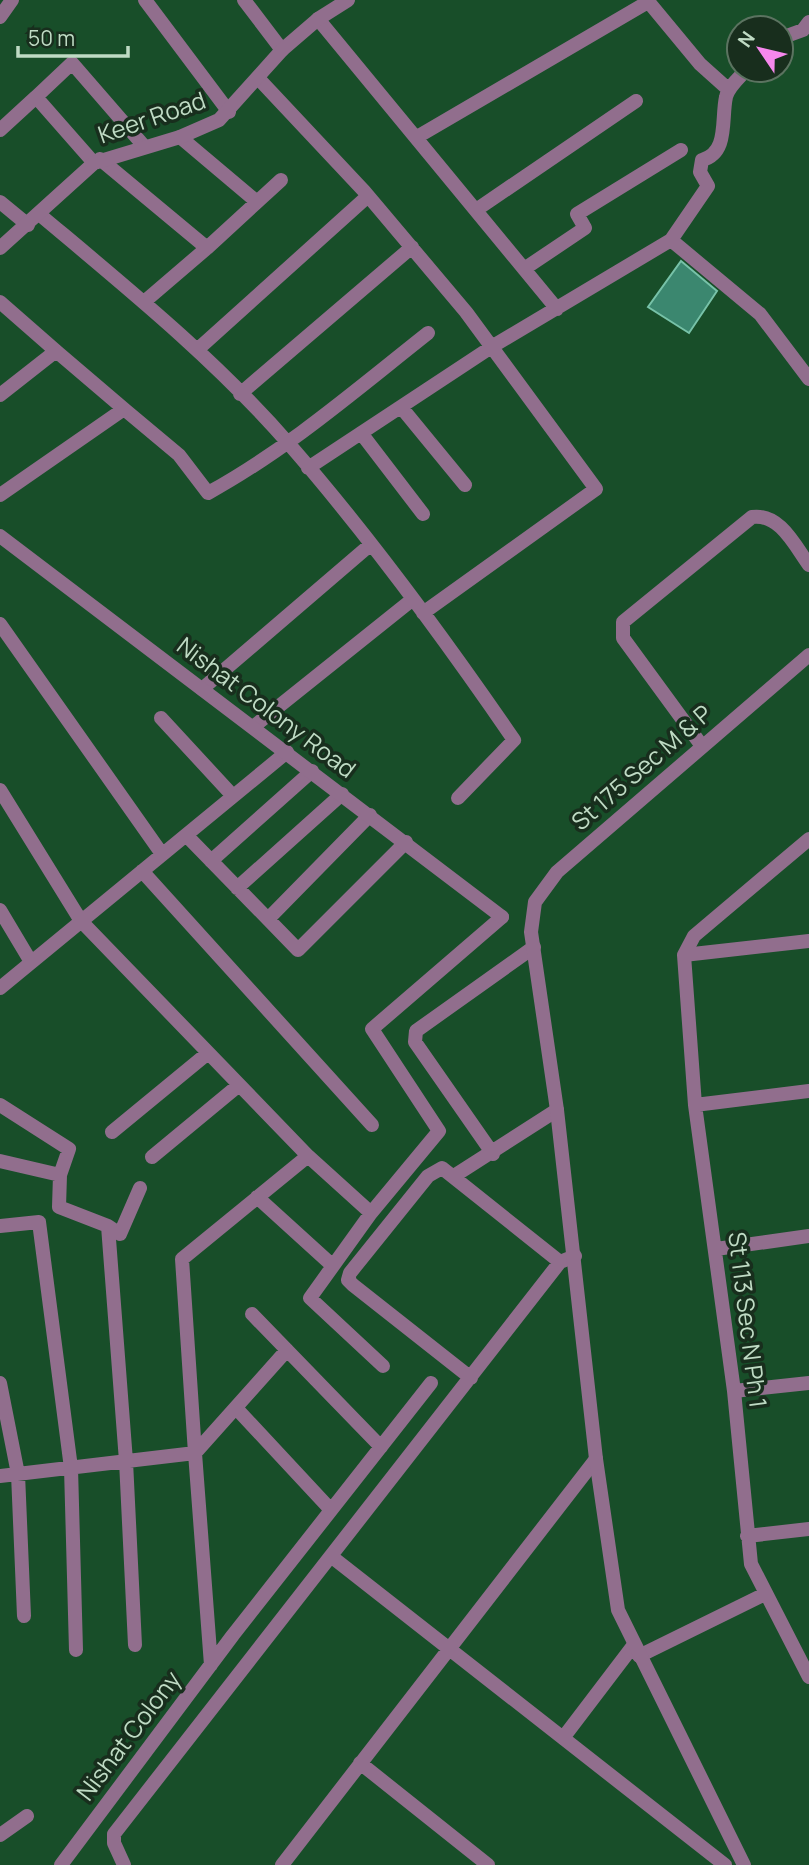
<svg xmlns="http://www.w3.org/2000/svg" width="809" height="1865" font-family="Manrope,sans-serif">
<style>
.building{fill:#3b876f;stroke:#77c2a8;stroke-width:2}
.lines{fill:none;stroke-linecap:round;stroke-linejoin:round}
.minor{stroke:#916e8d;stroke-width:14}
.tertiary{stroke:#916e8d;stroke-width:14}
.labels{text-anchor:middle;stroke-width:7;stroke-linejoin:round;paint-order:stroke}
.street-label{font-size:24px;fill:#bfdbc4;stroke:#182e1d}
</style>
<rect width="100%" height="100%" fill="#184e29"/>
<!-- building -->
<path class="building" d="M681,261l36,30 -28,42 -41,-26z"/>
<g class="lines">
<!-- minor -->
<path class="minor" d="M145,0l84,112
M244,0l38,50
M647,0l53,64 29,26
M0,17l12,-17
M318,19l239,290
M781,38l22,-8 6,-8
M258,78l106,113 102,121 130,177 -173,124
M36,97l36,-34 72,83
M0,130l36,-33 58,66
M180,137l77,65
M417,137l231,-135
M100,159l107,89 74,-68
M0,202l28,23
M476,210l160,-109
M39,214c87,73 176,145 250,230 81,93 155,194 225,296l-56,58
M671,240l37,-54 -8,-14 2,-12c27,-7 19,-41 24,-63 2,-10 13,-19 20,-27
M524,269l61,-41 -8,-14 104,-64
M0,302l56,49 -56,44
M144,302l63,-54
M197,350l171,-154
M240,394l172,-147
M401,407l64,78
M124,409l55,46 29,38c80,-44 149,-104 220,-160
M361,433l62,81
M308,468l185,-122 178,-106 89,74 49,65
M0,495l124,-86 -68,-58
M0,624l162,230
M202,689l168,-144
M161,718l72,78
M253,727l160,-128
M702,746l-79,-108v-16l129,-105c28,-4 43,29 57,48
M0,790l81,131 227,235
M186,835l112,115 108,-108
M211,861l101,-90
M142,871l230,254
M237,888l105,-94
M0,910l31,52
M268,919l102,-104
M684,955l11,150 39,286 17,173 58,113
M684,955l10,-19 115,-97
M684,955l125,-14
M0,988l287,-236
M0,1105l69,44 -9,26
M695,1105l114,-14
M112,1132l96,-79
M493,1154l-78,-112 1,-11 118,-84
M152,1157l87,-72
M0,1161l60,14 -1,32 49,19 18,235 9,184
M454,1176l103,-66
M257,1197l76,69
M371,1213l68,-82 -67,-102 130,-112
M0,1226l39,-4 32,246 5,182
M108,1226l12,8 20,-46
M716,1249l93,-13
M252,1314l129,133
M471,1378l-118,-93 -5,-5 2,-7 78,-97 14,-8 118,94
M0,1383l18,91 6,142
M734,1391l75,-8
M236,1408l95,102
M0,1476l195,-23 -13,-194 126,-103 63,57 -61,85 73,68
M747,1536l62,-7
M332,1557l393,308
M639,1656l126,-62
M211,1665l-16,-212 92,-103
M563,1738l70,-92
M360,1763l128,102
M0,1835l27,-19
M61,1865l172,-230 198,-252
M124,1865l-10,-22v-9l446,-572 15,-6
M282,1865l314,-406"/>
<!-- tertiary -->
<path class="tertiary" d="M0,248l94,-85 86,-26 39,-17 63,-70 36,-31 30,-19
M0,536l502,381
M744,1865l-126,-255 -22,-151 -39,-349 -26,-178 4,-30 22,-30 252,-217"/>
</g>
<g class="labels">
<!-- street labels -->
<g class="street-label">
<text transform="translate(152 118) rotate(-19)" y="8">Keer Road</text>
<text transform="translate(266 708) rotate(37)" y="8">Nishat Colony Road</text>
<text transform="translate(642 768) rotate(-41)" y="8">St 175 Sec M &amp; P</text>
<text transform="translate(747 1320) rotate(83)" y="8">St 113 Sec N Ph 1</text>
<text transform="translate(129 1736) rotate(-53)" y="8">Nishat Colony</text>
</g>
</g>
<!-- north arrow -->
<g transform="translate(760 49) rotate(305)"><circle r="33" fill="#182e1d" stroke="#5b7360" stroke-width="2"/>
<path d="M0-5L12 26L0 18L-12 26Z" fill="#f688ed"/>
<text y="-10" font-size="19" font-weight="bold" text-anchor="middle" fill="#bfdbc4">N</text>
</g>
<!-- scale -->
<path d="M18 46v10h110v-10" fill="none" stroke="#bfdbc4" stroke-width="3.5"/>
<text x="28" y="46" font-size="21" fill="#bfdbc4" stroke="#182e1d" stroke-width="5" paint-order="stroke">50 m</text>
</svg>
